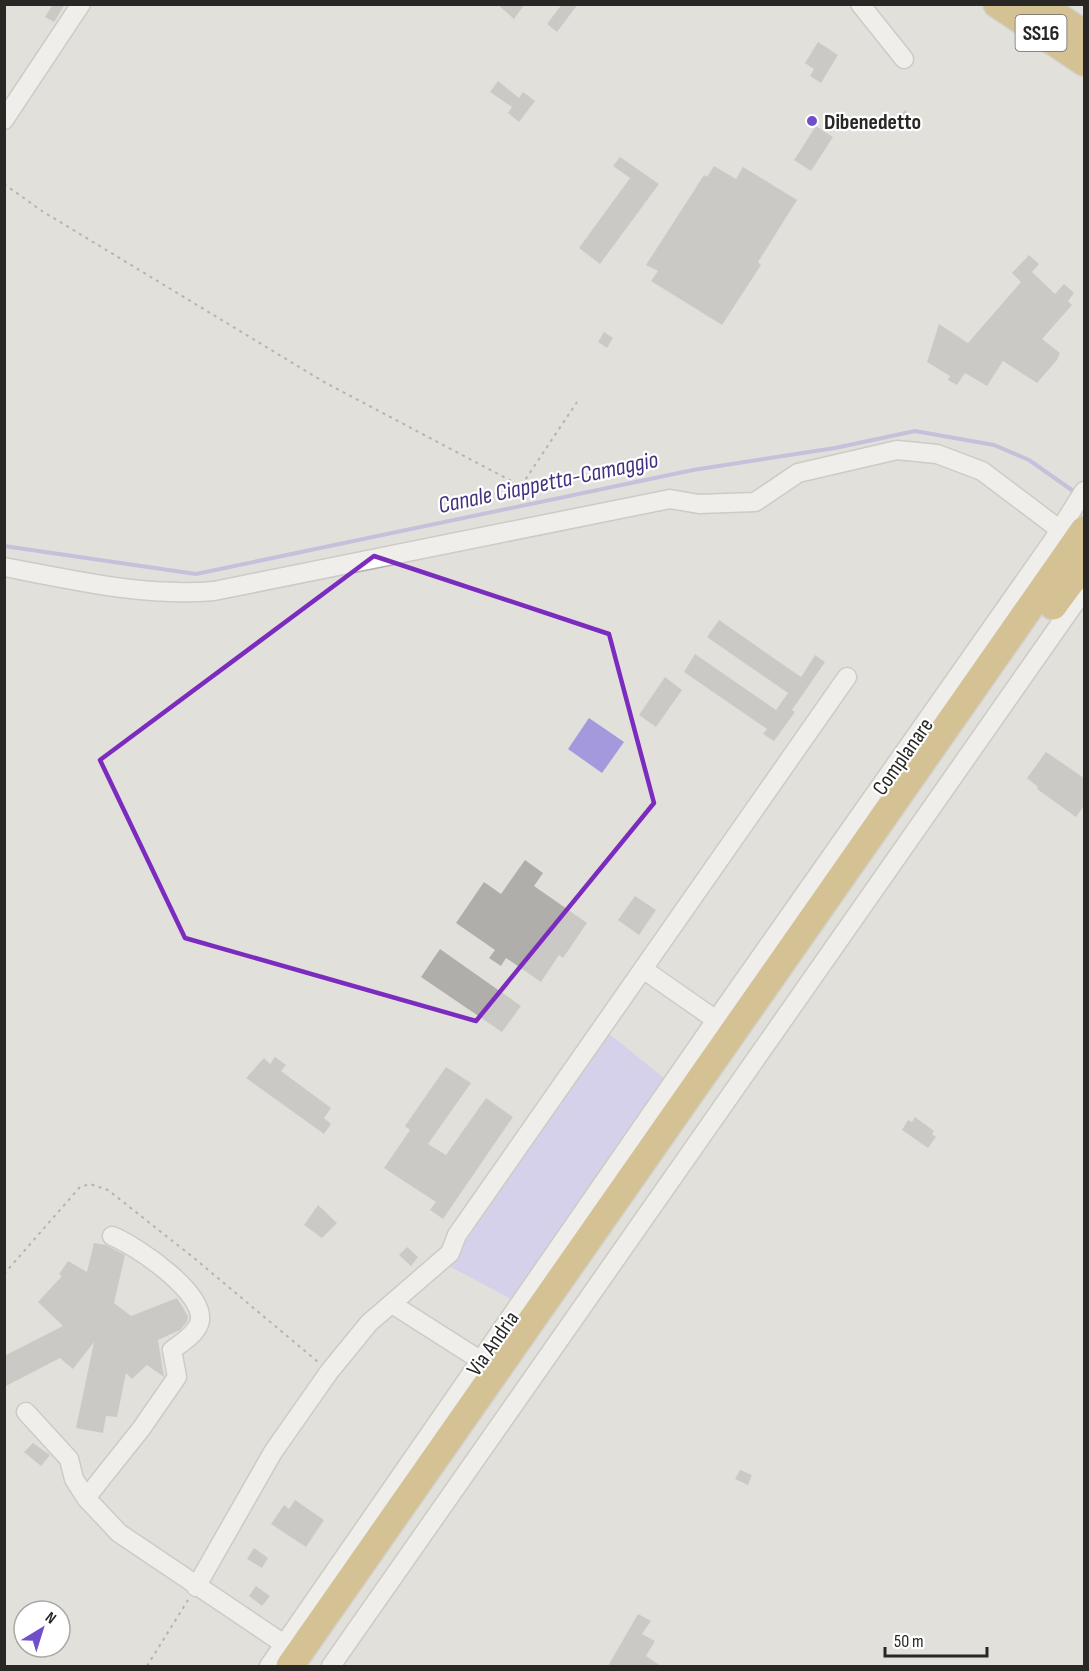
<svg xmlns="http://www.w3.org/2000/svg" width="1089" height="1671" font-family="'Sofia Sans Condensed',sans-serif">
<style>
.green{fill:#c7bffc}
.water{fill:#a499dc}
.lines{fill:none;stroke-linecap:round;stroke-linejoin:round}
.stream{stroke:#a499dc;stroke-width:4}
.building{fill:#b0aeaa}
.minor-casing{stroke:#b3b1ac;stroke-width:21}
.highway-casing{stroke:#bebebe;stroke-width:30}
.path{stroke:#817f7c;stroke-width:2;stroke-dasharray:3 4.5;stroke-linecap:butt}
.minor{stroke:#fff;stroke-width:18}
.highway{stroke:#c49e42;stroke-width:27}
.marked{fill:none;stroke:#7b2cbf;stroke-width:4.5;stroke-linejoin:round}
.poi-dot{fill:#6f50c9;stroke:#fff;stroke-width:2}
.labels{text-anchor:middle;stroke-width:4.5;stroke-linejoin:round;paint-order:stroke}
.shield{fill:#fff;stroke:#686867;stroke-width:1.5}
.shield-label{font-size:21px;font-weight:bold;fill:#282726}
.poi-label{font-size:22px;font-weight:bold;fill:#282726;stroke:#fff;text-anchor:start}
.street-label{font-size:22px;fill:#282726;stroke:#fff}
.water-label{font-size:24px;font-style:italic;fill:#44307f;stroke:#fff}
</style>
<rect width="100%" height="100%" fill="#e2e0db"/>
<!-- green -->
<path class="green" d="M607,1032l57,46 -153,221 -62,-33z"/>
<!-- water -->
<path class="water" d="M589,718l35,24 -22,31 -34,-24z"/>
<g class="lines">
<!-- stream -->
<path class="stream" d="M4,546l192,28 497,-104 142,-22 80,-17 79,14 35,15 47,33"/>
</g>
<!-- building -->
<path class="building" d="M53,4h12l-11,18 -9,-5z
M497,4h28l-11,15z
M562,4h16l-21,28 -10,-8z
M818,42l20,13 -17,28 -11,-7 4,-7 -9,-6z
M498,81l21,17 4,-6 12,9 -16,21 -11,-9 4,-6 -22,-15z
M905,110l9,9 -10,10 -8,-9z
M816,126l17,11 -22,34 -17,-11z
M620,157l39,27 -59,80 -21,-16 51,-70 -17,-12z
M714,166l22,13 7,-12 54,33 -39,62 3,3 -39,60 -71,-44 7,-10 -12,-6 58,-90 3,2z
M1029,255l10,9 -7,8 23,22 9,-10 10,9 -6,8 4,4 -30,34 18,14 -3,7 -20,23 -34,-22 -16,25 -22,-13 -8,12 -9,-5 2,-4 -23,-14 12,-38 29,19 53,-61 -9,-9z
M604,332l9,6 -6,10 -9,-6z
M719,620l82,57 14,-22 10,7 -33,48 3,2 -21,29 -11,-7 4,-5 -83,-57 11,-18 81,56 12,-17 -81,-56z
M665,677l17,13 -26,37 -17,-12z
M1046,752l38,26v28l-8,11 -39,-28 1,-2 -11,-9z
M525,860l18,13 -9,13 53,37 -24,35 -4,-3 -18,27 -35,-24 -5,8 -12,-8 6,-8 -39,-27 28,-41 17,12z
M635,896l21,14 -17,25 -21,-15z
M440,949l81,57 -19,26 -81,-55z
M275,1057l11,8 -5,6 50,37 -7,10 7,6 -7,10 -78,-56 18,-20 6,6z
M446,1067l25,16 -43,61 18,11 40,-57 27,19 -70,102 -13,-9 6,-8 -52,-34 26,-38 -5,-4z
M915,1117l19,14 -2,3 4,3 -8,11 -26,-18 6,-10 4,2z
M318,1205l19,18 -15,15 -18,-13z
M94,1243l12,2 19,10 -11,48 17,13 46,-18 11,18 -1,6 -7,8 -22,10 6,37 -17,-12 -15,14 -6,-6 -9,44 -11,-1 -3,17 -27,-5 18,-86 -21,27 -13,-11 -56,29v-31l59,-30 -25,-24 24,-26 -3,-2 9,-13 19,11z
M407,1247l11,10 -7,9 -12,-11z
M33,1443l17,12 -9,11 -17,-14z
M740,1470l12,5 -4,10 -13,-6z
M295,1500l29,20 -18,27 -35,-23 13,-19 5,4z
M254,1548l14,10 -6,10 -15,-9z
M256,1586l14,10 -8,10 -13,-10z
M638,1614l13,7 -9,13 13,7 -9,15 15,10h-53z"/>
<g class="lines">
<!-- minor casing -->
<g class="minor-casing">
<path id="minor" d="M860,4l44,55
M4,120l77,-116
M4,567c70,13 139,30 210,24l456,-92 29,5 56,-2 43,-29 99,-23 40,4 45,17 77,58
M643,969l73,51
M392,1304l88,56
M26,1412l43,47 5,20 12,19 33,35 165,111
M86,1498l55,-69 36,-52 -5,-27c9,-7 22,-14 27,-26 11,-29 -64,-79 -87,-88
M196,1587l77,-135 56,-80 40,-49 81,-70 7,-18 390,-558
M269,1666l447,-646 336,-478 32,-51
M331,1666l753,-1076"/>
</g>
<!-- highway casing -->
<g class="highway-casing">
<path id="highway" d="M997,4l87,58
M1039,4l45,30
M1053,606l31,-42
M290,1666l794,-1136"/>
</g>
<!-- path -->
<path class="path" d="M4,184l38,27 282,171 197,104 56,-84
M4,1274l76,-87 10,-3 18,6 86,68 124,104
M147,1666l41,-66"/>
<!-- minor -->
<use href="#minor" class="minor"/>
<!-- highway -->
<use href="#highway" class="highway"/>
</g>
<!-- marked area -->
<path d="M0 0H1089V1671H0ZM374,556l235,78 45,169 -178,218 -291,-83 -85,-178z" fill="#e2e0db" fill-opacity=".55" fill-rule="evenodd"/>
<path class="marked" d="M374,556l235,78 45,169 -178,218 -291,-83 -85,-178z"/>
<!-- markers -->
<circle class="poi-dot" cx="812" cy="121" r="6"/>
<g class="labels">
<!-- shield labels -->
<rect class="shield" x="1015.5" y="15" width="51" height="36" rx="4.5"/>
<g class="shield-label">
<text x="1041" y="40">SS16</text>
</g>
<!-- poi labels -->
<g class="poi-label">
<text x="824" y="129">Dibenedetto</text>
</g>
<!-- street labels -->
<g class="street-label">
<text transform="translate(902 756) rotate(-55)" y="8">Complanare</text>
<text transform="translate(492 1343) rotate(-55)" y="8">Via Andria</text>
</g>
<!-- water labels -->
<g class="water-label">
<text transform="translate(548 482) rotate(-12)" y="8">Canale Ciappetta-Camaggio</text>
</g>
</g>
<!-- border -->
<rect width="1089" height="1671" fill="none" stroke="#282726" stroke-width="12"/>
<!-- north arrow -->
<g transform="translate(42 1629) rotate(38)"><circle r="28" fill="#ffffff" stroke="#a9a9a8" stroke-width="1.5"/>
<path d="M0-4.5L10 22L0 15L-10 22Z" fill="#6f50c9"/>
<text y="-9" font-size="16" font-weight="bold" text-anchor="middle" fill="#282726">N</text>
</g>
<!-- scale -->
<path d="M885 1647v9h102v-9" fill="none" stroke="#282726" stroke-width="3"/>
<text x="894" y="1647" font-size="18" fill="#282726" stroke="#ffffff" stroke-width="4.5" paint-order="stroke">50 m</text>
</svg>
